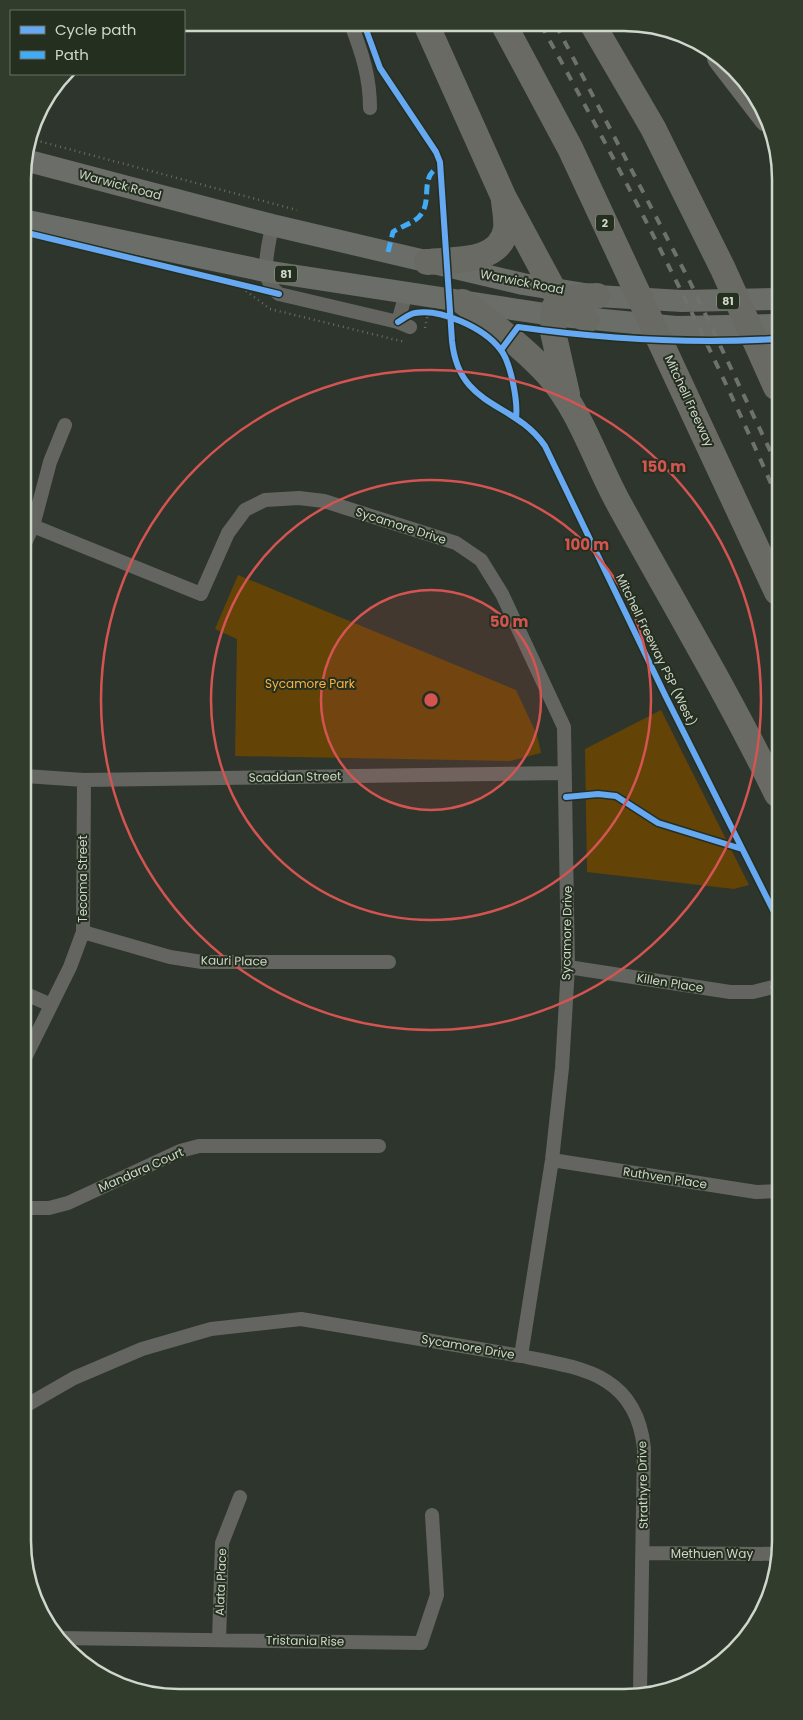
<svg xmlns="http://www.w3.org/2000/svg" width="803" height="1720" font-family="Poppins,sans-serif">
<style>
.green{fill:#644307}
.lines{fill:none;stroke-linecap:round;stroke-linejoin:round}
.path{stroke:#6b6d69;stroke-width:2.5;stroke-dasharray:1 4;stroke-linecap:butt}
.minor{stroke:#646560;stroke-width:14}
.primary{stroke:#6b6d68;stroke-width:22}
.motorway{stroke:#686a63;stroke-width:26}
.rail{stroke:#6f716d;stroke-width:4;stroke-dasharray:9 9;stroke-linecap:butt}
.quiet{stroke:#42abf6;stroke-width:5;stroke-dasharray:10 5;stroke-linecap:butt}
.cycleway-casing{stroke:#242f1f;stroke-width:9}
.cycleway{stroke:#66a8f1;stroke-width:6}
.ring{fill:none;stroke:#d45451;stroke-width:2.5}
.labels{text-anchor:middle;stroke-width:4;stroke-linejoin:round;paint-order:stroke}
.shield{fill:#242f1f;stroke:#9ca497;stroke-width:1}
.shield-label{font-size:11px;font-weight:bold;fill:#cfd6cb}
.street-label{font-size:12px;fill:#cfd6cb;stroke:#242f1f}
.park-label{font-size:12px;fill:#feb13c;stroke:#242f1f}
.rim{fill:none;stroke:#cfd6cb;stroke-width:2.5}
.centre{fill:#d45451;stroke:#242f1f;stroke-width:2.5}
.ring-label{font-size:15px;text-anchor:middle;font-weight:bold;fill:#d45451;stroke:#242f1f;stroke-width:4;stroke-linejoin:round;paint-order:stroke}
</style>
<rect width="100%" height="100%" fill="#2e352c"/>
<!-- green -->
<path class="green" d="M238,575l278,115 21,45 4,18 -31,8 -275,-5 2,-117 -22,-10z
M661,710l88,175 -15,4 -147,-17 -2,-123z"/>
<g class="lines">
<!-- path -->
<path class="path" d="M31,139l266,71
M238,285l32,24 135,33
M425,328l3,-14"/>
<!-- minor -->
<path class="minor" d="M351,24c11,29 19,53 19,84
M272,225c-3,23 -15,53 7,69l119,28 12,5
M398,322l8,-29
M33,526l17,-64 15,-37
M24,545l9,-19 168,68 27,-61 17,-23 20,-10 34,-2 25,3 132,42 25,17 21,34 62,133 4,240 -6,101 -10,92 -31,196 -220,-37 -90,10 -69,20 -68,29 -47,27
M25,776l59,4 481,-7
M83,932l87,25 32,5h187
M568,967l162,25h23l20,-5
M26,994l25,11
M26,1056l44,-89 13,-35 1,-152
M552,1160l204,32 23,-1
M27,1208h22l19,-5 112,-52 19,-5h180
M521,1356c61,12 115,18 123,92l-4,244
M644,1553l135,1
M58,1638l363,5 16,-48 -5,-80
M219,1640l3,-97 18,-46"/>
<!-- primary -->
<path class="primary" d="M25,160l247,65 251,59 74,12 85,5 94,-2
M23,220l242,51 287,44 124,12 100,-2"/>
<!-- motorway -->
<path class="motorway" d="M426,24l78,174 56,104 27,18
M504,25l66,123 207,444
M593,25l60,103 70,141 53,118
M720,58l47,61
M427,262c27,-3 73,2 79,-33 1,-9 -1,-19 -2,-28
M463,302c29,22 59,44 84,71 33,36 48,87 71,129 53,97 110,192 159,292
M567,394l-14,-62 1,-24c12,-12 27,-11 43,-12"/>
<!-- rail -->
<path class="rail" d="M541,25c85,153 165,309 235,470
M556,25l134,257 86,181"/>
<!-- quiet -->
<path class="quiet" d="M388,252l5,-20c9,-7 22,-8 29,-19 10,-16 -3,-38 19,-47
M778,979l-5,8 5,2"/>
<!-- cycleway casing -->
<g class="cycleway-casing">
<path id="cycleway" d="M364,24l16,44 56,84 4,10 12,179c7,68 61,59 93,105l121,251 112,223
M23,232l256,62
M398,322c5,-3 11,-8 17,-9 25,-5 69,15 85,36 11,13 18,53 16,69
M501,350l17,-23c86,12 171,17 258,12
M566,797l32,-3 18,2 42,27 84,26"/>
</g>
<!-- cycleway -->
<use href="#cycleway" class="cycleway"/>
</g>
<!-- distance rings -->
<circle cx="431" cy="700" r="110" fill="#d45451" fill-opacity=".12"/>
<g class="ring">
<circle cx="431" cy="700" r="110"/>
<circle cx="431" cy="700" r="220"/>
<circle cx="431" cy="700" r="330"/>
</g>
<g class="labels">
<!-- shield labels -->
<g class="shield">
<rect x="596" y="214.5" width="18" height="17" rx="4"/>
<rect x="275" y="265.5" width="22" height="17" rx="4"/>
<rect x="717" y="292.5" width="22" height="17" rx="4"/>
</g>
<g class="shield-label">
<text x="605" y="227">2</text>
<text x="286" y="278">81</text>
<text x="728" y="305">81</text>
</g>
<!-- street labels -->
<g class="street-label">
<text transform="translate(120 185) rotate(15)" y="4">Warwick Road</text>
<text transform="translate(522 282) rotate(11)" y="4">Warwick Road</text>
<text transform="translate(689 401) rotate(65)" y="4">Mitchell Freeway</text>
<text transform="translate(401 526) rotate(18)" y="4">Sycamore Drive</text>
<text transform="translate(656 650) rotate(64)" y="4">Mitchell Freeway PSP (West)</text>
<text transform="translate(295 777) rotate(-1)" y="4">Scaddan Street</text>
<text transform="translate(83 879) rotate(-90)" y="4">Tecoma Street</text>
<text transform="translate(567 933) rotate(-89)" y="4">Sycamore Drive</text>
<text transform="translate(234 961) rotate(1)" y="4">Kauri Place</text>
<text transform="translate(670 983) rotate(9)" y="4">Killen Place</text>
<text transform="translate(141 1170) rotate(-24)" y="4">Mandara Court</text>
<text transform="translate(665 1178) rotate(9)" y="4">Ruthven Place</text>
<text transform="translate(468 1347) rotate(10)" y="4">Sycamore Drive</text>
<text transform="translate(643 1485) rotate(-91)" y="4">Strathyre Drive</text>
<text x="712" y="1558">Methuen Way</text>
<text transform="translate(221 1582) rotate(-88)" y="4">Alata Place</text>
<text transform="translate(305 1641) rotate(1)" y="4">Tristania Rise</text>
</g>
<!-- park labels -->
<g class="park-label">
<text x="310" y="688">Sycamore Park</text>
</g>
</g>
<!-- crop -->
<path d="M0 0H803V1720H0ZM179 31H624A148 148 0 0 1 772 179V1541A148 148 0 0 1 624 1689H179A148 148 0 0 1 31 1541V179A148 148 0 0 1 179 31Z" fill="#323c2d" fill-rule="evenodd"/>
<path class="rim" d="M179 31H624A148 148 0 0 1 772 179V1541A148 148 0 0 1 624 1689H179A148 148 0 0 1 31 1541V179A148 148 0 0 1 179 31Z"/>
<circle cx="431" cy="700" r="8" class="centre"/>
<g class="ring-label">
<text x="664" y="472">150 m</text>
<text x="587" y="550">100 m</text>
<text x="509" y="627">50 m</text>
</g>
<!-- legend -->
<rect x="10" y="10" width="175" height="65" fill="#242f1f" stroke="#687264"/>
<rect x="20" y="26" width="25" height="8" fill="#66a8f1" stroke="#687264"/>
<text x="55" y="35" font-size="15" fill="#cfd6cb">Cycle path</text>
<rect x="20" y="51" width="25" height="8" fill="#42abf6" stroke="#687264"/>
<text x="55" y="60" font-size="15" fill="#cfd6cb">Path</text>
</svg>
